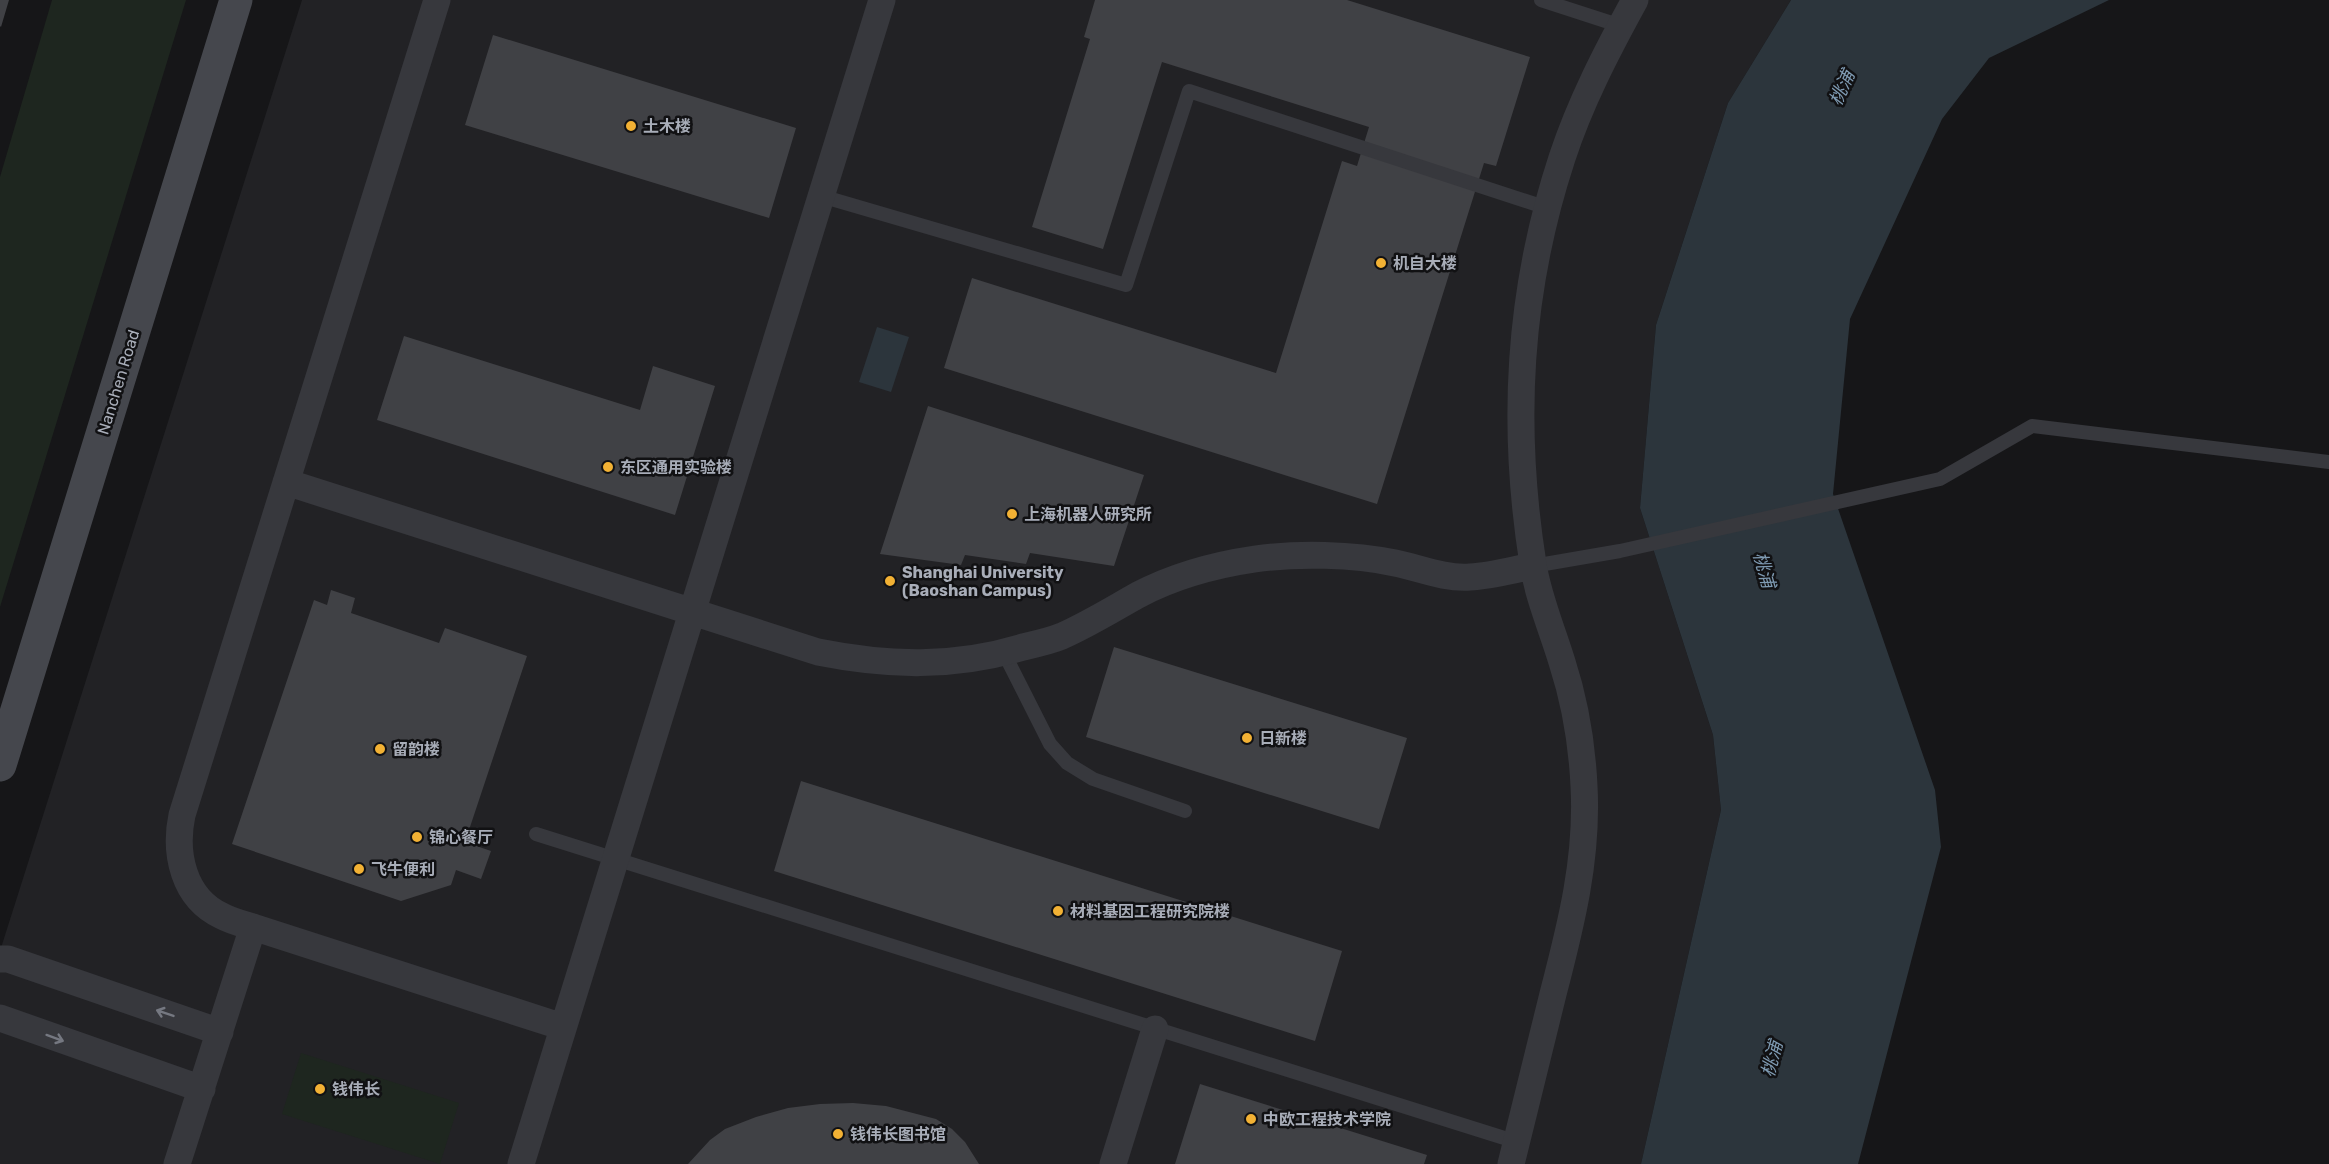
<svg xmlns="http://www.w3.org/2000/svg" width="2329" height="1164" font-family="Rubik,'Noto Sans SC',sans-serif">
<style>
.built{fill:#222225}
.green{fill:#1e261f}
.water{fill:#2c353c}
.building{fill:#404145}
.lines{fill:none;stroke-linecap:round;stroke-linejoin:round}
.lane{stroke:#37383d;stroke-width:14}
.street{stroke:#37383d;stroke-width:27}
.secondary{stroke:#45474d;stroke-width:33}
.oneway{stroke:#757881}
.poi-dot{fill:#f2b134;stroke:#111113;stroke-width:2}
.labels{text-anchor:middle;stroke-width:5;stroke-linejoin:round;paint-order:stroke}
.poi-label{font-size:16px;font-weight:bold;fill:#a8adb8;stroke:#111113;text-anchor:start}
.street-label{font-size:16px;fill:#a8adb8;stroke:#111113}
.water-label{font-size:18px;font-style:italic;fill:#7f9bb3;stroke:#111113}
</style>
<rect width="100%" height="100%" fill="#161618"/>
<!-- built -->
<path class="built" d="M302,0h1489l-63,103 -72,222 -16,183 73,227 8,75 -80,354h-1641v-213z"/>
<!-- green -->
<path class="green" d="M52,0h134l-186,607v-430z
M301,1053l158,50 -19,61 -158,-50z"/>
<!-- water -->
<path class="water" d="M1791,0h318l-120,58 -47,61 -92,200 -17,175 102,296 6,57 -83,317h-217l80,-354 -8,-75 -73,-227 16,-183 72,-222z
M877,327l32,10 -18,55 -32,-10z"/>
<!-- building -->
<path class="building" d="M0,0h9l-8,27 -1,-1z
M1095,0h252l183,57 -34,109 -12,-3 -107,341 -433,-136 28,-90 304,95 66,-212 15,5 12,-39 -207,-65 -59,187 -71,-22 58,-188 -6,-2z
M493,35l303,93 -27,90 -304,-93z
M404,336l236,74 13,-44 62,20 -40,129 -298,-95z
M928,406l216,69 -30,91 -84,-13 -4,11 -61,-9 -4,10 -81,-11z
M331,590l24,8 -4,15 88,30 6,-15 82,28 -62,186 26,9 -10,28 -25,-9 -5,15 -50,16 -169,-57 82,-244 13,5z
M1114,647l293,91 -28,91 -293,-92z
M801,781l541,170 -27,90 -541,-170z
M1200,1084l227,71 -3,9h-249z
M853,1103l33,3 50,13 16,10 13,13 14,22h-291l22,-24 15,-11 31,-12 32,-9 32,-4z"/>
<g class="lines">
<!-- lane -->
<path class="lane" d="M1541,0l80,26
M821,196l305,89 63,-194 358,117
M1533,566l87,-15 320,-72 92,-53 297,36
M1004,653l46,91 17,19 26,16 92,32
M536,834l981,308"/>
<!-- street -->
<path class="street" d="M286,482l532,170c70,14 136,16 205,-5 13,-3 27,-6 39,-11 27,-12 51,-27 76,-41 36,-19 76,-30 117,-36 42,-6 98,-5 140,4 24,5 50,16 75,14 21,-1 42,-7 63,-11
M253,927c-10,-3 -22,-6 -31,-11 -39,-18 -48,-63 -40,-101l255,-815
M0,959h8l212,73
M0,1018l202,71
M177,1164l76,-237 310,100
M521,1164l361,-1164
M1113,1164l42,-135
M1511,1164c14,-57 28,-113 42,-170 18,-69 35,-136 31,-208 -2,-42 -9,-84 -22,-124 -10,-33 -24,-65 -29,-98 -22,-139 -15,-272 29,-406 18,-55 45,-107 73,-158"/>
<!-- secondary -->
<path class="secondary" d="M0,765l236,-765"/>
</g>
<!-- one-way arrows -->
<defs><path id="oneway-shaft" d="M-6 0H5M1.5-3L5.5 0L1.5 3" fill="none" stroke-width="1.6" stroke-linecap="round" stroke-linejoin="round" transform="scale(1.5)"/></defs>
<g class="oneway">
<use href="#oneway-shaft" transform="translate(165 1013) rotate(-161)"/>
<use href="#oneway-shaft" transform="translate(55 1038) rotate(20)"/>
</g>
<!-- markers -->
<g class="poi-dot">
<circle cx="631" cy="126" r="6"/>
<circle cx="1381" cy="263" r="6"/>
<circle cx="608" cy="467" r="6"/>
<circle cx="1012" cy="514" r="6"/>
<circle cx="890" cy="581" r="6"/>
<circle cx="1247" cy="738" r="6"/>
<circle cx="380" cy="749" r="6"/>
<circle cx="417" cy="837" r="6"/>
<circle cx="359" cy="869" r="6"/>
<circle cx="1058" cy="911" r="6"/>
<circle cx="320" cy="1089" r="6"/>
<circle cx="1251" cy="1119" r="6"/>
<circle cx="838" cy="1134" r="6"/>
</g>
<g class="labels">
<!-- poi labels -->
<g class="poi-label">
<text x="643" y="132">土木楼</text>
<text x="1393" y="269">机自大楼</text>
<text x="620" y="473">东区通用实验楼</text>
<text x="1024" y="520">上海机器人研究所</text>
<text x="902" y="578">Shanghai University<tspan x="902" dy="18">(Baoshan Campus)</tspan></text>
<text x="1259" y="744">日新楼</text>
<text x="392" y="755">留韵楼</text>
<text x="429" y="843">锦心餐厅</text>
<text x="371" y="875">飞牛便利</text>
<text x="1070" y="917">材料基因工程研究院楼</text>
<text x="332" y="1095">钱伟长</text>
<text x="1263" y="1125">中欧工程技术学院</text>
<text x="850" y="1140">钱伟长图书馆</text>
</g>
<!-- street labels -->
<g class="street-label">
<text transform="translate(118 382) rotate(-73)" y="6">Nanchen Road</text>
</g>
<!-- water labels -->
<g class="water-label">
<text transform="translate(1842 88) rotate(-66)" y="6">桃浦</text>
<text transform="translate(1764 570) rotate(74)" y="6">桃浦</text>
<text transform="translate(1772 1059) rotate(-75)" y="6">桃浦</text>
</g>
</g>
</svg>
